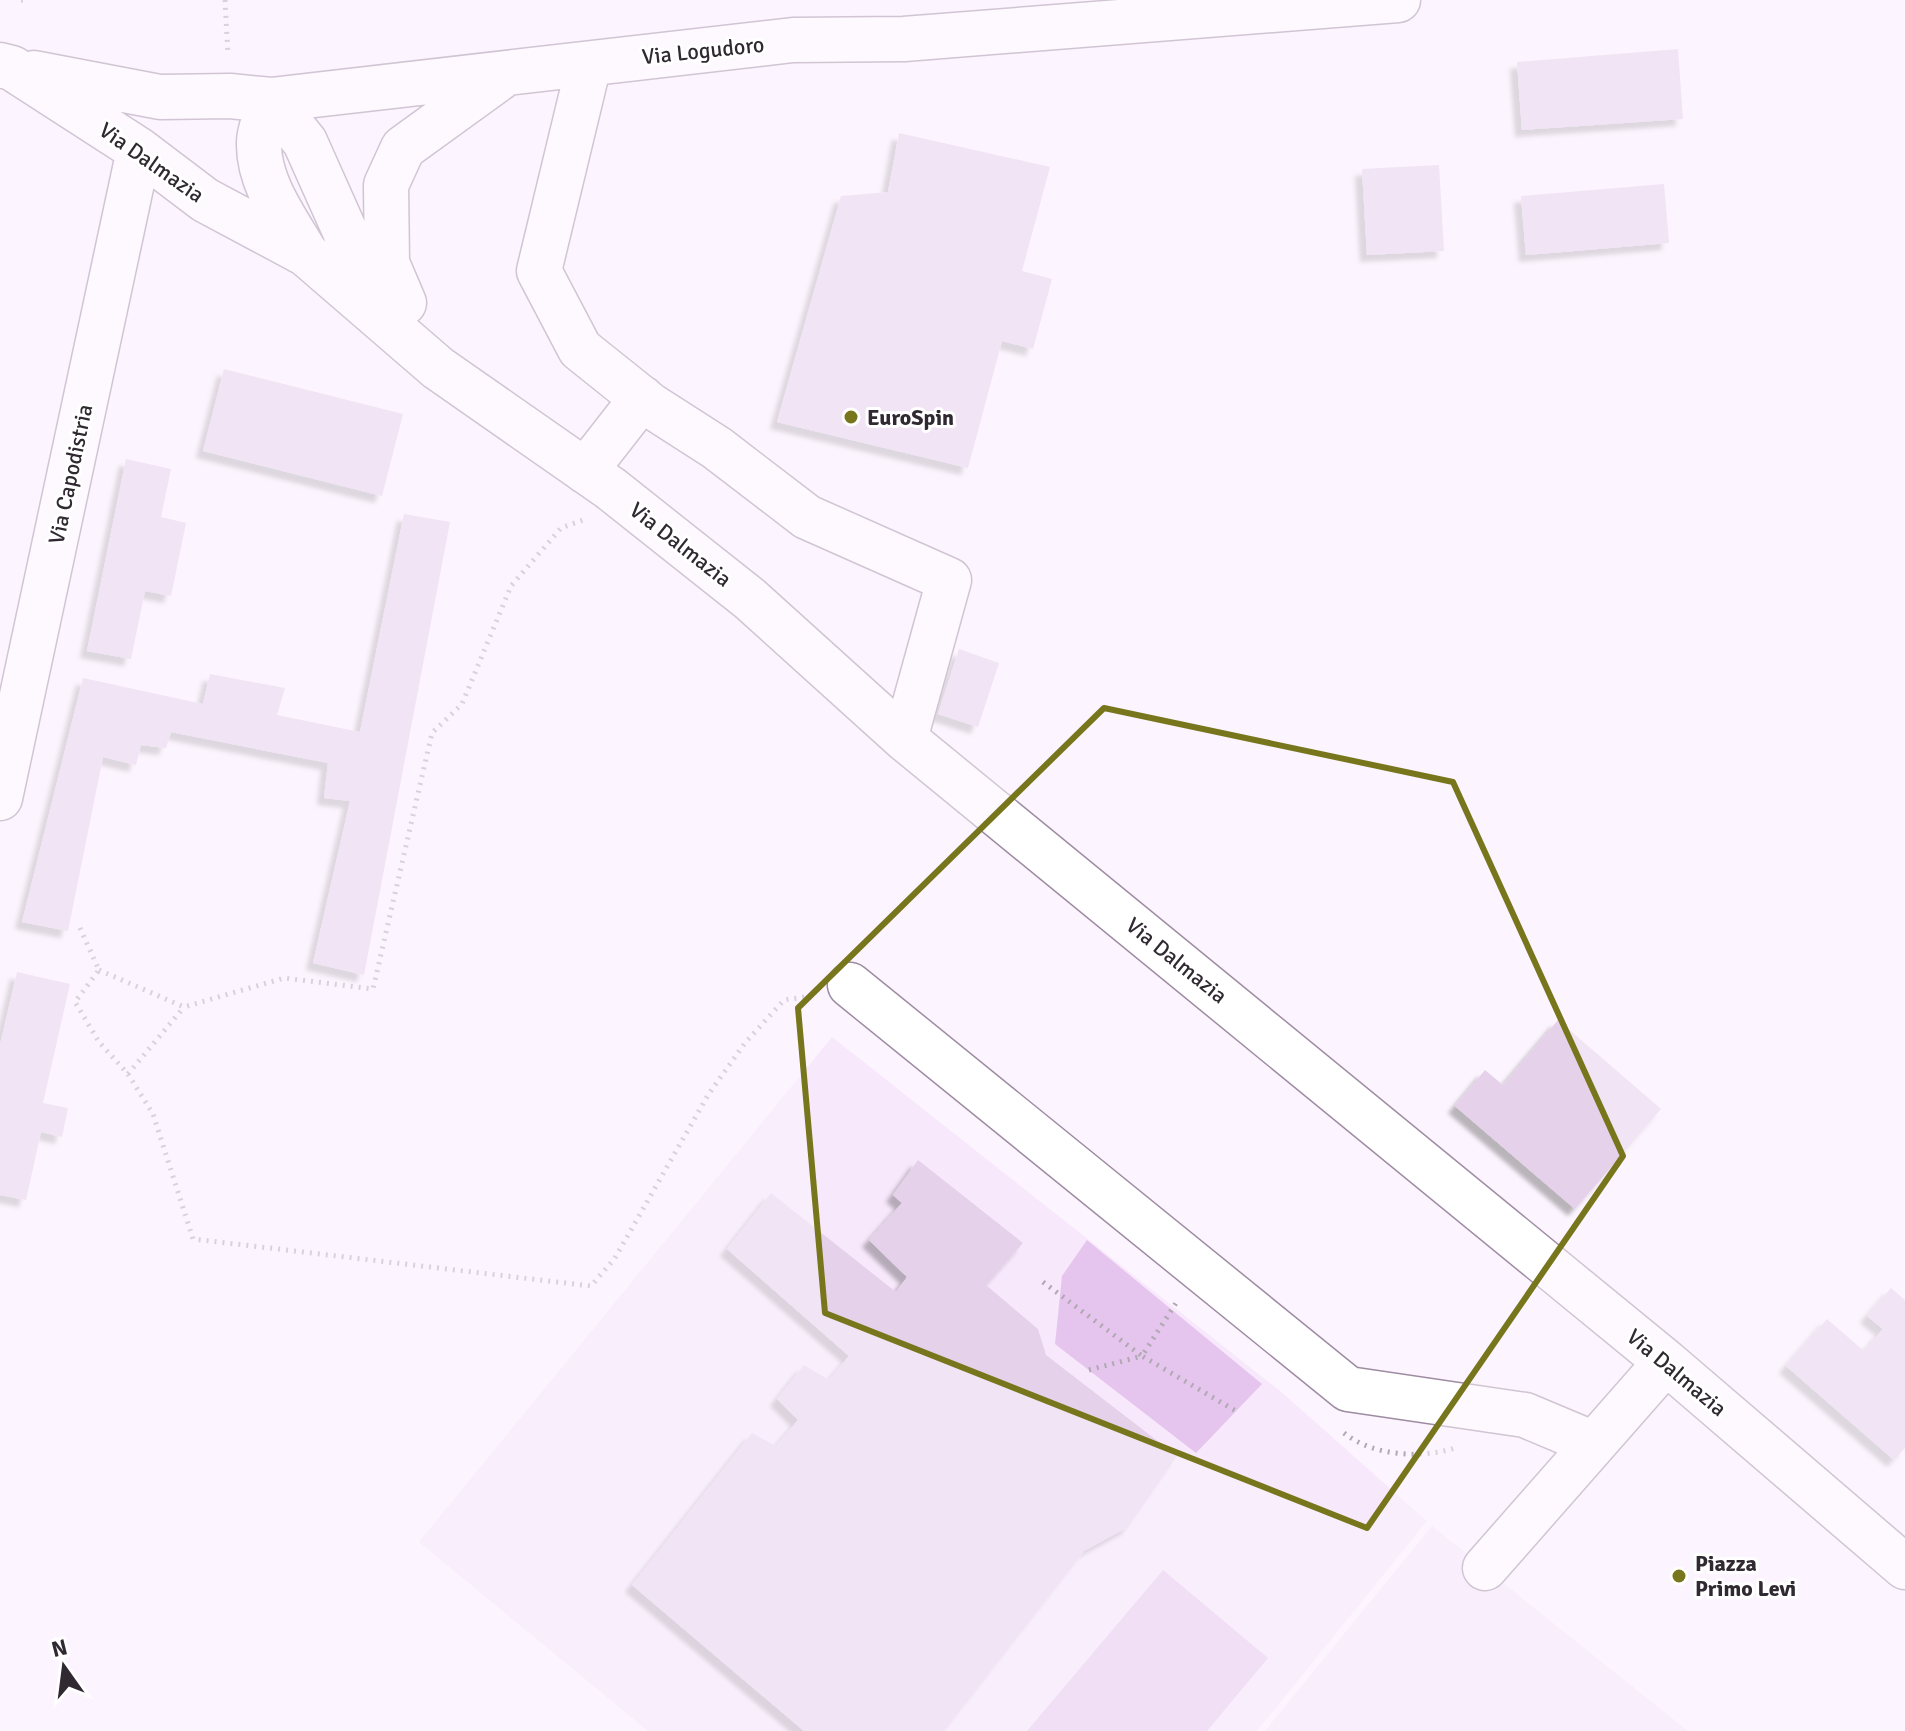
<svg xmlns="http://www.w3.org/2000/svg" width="1905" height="1731" font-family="Signika,sans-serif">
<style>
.built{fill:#f7e8fb}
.green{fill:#e5c5ed}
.building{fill:#e5d1ea;filter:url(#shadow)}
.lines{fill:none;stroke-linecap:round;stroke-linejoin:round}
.minor-casing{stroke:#9e8ca3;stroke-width:47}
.path{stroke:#b0a8b2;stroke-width:5;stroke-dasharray:2 6;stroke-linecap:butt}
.minor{stroke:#fff;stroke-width:44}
.marked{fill:none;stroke:#77761c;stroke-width:6;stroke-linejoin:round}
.poi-dot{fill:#77761c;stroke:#fff;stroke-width:3}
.labels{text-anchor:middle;stroke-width:6;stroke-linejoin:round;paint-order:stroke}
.street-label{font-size:22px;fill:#302932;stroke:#fff}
.poi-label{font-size:22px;font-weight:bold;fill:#302932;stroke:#fff;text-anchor:start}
</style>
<defs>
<filter id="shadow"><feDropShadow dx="-7" dy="7" stdDeviation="2" flood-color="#0004"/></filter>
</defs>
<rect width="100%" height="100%" fill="#fcf4fe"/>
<!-- built -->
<path class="built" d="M832,1037l448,354 147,130 -170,210h-609l-229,-189z
M1432,1526l256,205h-423z"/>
<!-- green -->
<path class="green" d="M1087,1240l175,144 -66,69 -141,-109 7,-68z
M1163,1570l105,88 -61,73h-180z"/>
<!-- building -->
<path class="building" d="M1678,49l5,70 -161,11 -5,-68z
M899,133l151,34 -28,104 30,8 -19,70 -31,-8 -34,127 -191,-46 64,-226 47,-4z
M1439,165l5,86 -77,4 -5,-86z
M1664,184l5,59 -143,12 -5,-59z
M224,369l179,45 -21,82 -179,-45z
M126,459l45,10 -10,48 25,6 -15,73 -26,-5 -14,68 -44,-8z
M404,514l46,8 -86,453 -51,-12 37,-162 -26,-3 4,-35 -157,-31 -5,16 -25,-3 -5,20 -33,-8 -35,174 -46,-9 61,-244 120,26 7,-30 75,14 -8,27 83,17z
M959,649l40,14 -21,64 -40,-13z
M17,972l53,12 -27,119 25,5 -6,29 -21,-5 -15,68 -26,-5v-150z
M1558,1020l103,89 -86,100 -120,-103 30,-36 18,15z
M918,1160l105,83 -37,42 52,44 8,26 131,101 -49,71 -44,24 -140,180h-140l-172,-146 120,-152 24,13 22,-26 -21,-21 27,-34 25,15 20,-24 -122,-107 44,-56 125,99 11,-15 -38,-37 33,-37 -9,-8z
M1891,1288l14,12v148l-11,12 -108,-94 41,-47 37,32 19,-22 -16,-13z"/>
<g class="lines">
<!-- minor casing -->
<g class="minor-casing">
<path id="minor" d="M589,64l-50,207 41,78 70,56 67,43 90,69 142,63 -44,159
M0,65l12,3 127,82 66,50 101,54 132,114 172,120 140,111 155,140 761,623 239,205
M34,73l126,24 70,-1 41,4 522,-60 111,-1 494,-39
M271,100l34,42 55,123 35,33
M271,100c-4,13 -12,30 -12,43 -1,40 28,78 47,111
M404,303l-17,-40 -1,-78 17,-37 98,-71
M585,471l57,-73
M0,798l139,-648
M850,985l498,404 177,26 69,29
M1485,1568l181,-206"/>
</g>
<!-- path -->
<path class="path" d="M21,0h8
M225,0l3,55
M80,928l19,42 -24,32 24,40 29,32 25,40 40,125 398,47 24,-28 93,-163 37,-52 39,-43 27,-4
M99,970l85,37 100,-29 89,11 59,-256 30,-29 49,-118 50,-58 22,-8
M128,1074l56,-67
M1043,1282l99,74 34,-53
M1089,1370l53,-14 94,55
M1344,1433c29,23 76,26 111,15"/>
<!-- minor -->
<use href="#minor" class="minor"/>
</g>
<!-- marked area -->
<path d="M0 0H1905V1731H0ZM1104,708l349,74 170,374 -256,372 -542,-215 -27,-305z" fill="#fcf4fe" fill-opacity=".55" fill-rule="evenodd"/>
<path class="marked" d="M1104,708l349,74 170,374 -256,372 -542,-215 -27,-305z"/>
<!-- markers -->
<g class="poi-dot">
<circle cx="851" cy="417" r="8"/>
<circle cx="1679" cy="1576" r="8"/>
</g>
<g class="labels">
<!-- street labels -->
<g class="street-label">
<text transform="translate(703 50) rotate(-6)" y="8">Via Logudoro</text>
<text transform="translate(152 162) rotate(35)" y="8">Via Dalmazia</text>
<text transform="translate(70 474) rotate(-78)" y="8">Via Capodistria</text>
<text transform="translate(681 544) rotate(38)" y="8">Via Dalmazia</text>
<text transform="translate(1177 960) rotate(39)" y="8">Via Dalmazia</text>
<text transform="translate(1677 1372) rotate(40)" y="8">Via Dalmazia</text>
</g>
<!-- poi labels -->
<g class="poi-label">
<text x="867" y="425">EuroSpin</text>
<text x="1695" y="1571">Piazza<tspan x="1695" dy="25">Primo Levi</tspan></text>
</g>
</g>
<!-- north arrow -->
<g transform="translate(64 1667) rotate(346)" stroke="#ffffff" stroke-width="6" paint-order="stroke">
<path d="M0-6L14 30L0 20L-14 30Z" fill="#302932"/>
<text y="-12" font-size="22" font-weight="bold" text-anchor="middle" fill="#302932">N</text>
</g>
</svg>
